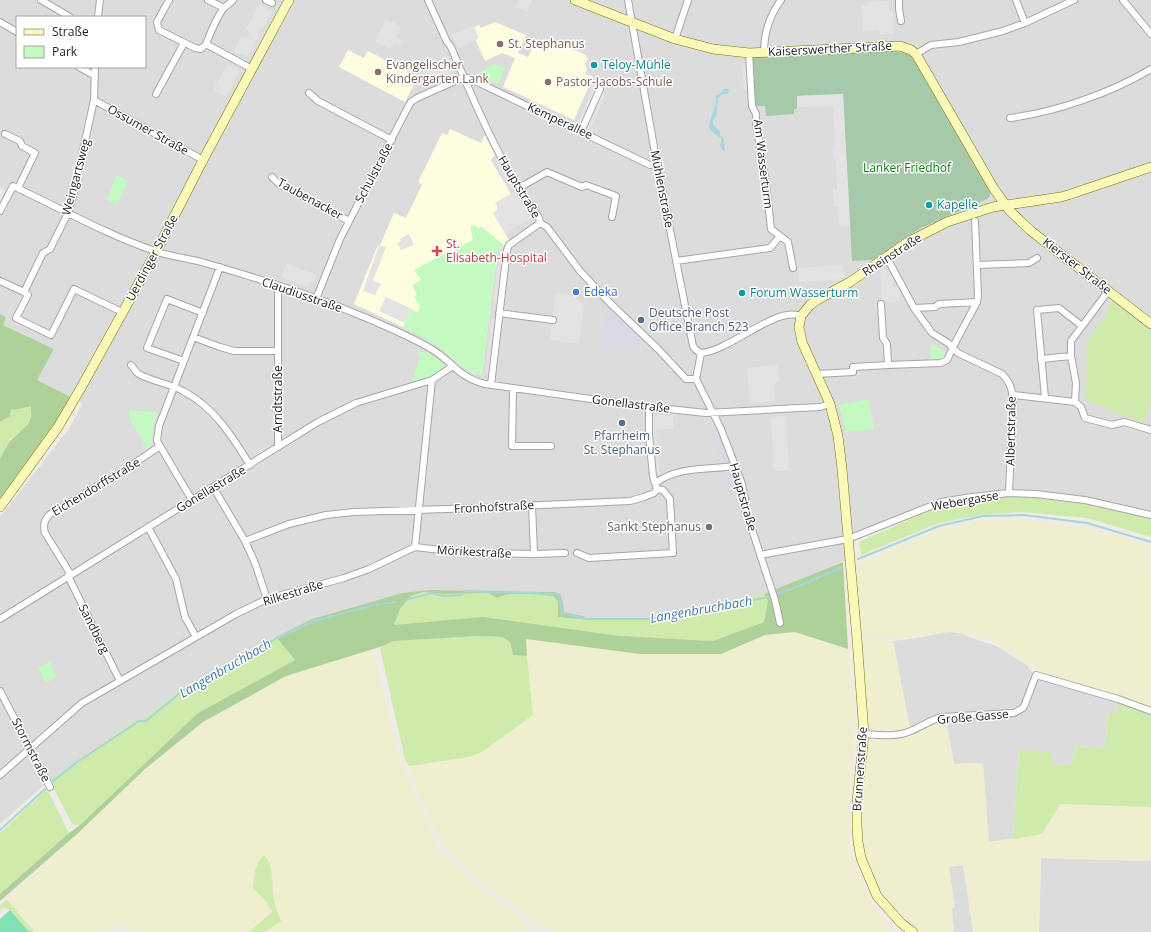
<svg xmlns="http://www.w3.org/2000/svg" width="1151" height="932" font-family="'Open Sans',sans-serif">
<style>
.residential{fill:#dddcdc;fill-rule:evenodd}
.education{fill:#fffddf}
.farmland{fill:#efefd0}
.grass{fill:#cfebab}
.forest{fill:#aed099}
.cemetery{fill:#a6c9a9}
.park{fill:#c2fac2}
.pitch{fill:#82e0b5}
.parking{fill:#e3e3e3}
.plaza{fill:#d9dae6}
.water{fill:#a5d6de}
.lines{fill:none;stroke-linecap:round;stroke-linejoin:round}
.stream{stroke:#a5d6de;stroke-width:2}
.street-casing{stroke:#a6a6a6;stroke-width:8}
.secondary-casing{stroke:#757903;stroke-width:10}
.street{stroke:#fff;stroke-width:6}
.secondary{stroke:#faf9b9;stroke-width:9}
.education-dot{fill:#8d6e63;stroke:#fff;stroke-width:1.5}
.culture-dot{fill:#0f9aa8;stroke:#fff;stroke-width:1.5}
.health-dot{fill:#e0444e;stroke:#fff;stroke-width:1.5}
.shop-dot{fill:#3f7fe0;stroke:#fff;stroke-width:1.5}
.service-dot{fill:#5c6f8a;stroke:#fff;stroke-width:1.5}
.worship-dot{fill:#6b7280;stroke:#fff;stroke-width:1.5}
.labels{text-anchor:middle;stroke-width:3;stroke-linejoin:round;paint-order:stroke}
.education-label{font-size:12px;fill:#785e54;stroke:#fff;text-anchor:start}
.street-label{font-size:12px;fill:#1f1f1f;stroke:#fff}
.culture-label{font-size:12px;fill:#0d838f;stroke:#fff;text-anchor:start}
.park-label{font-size:12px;fill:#0a800b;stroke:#fff}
.health-label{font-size:12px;fill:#be3a42;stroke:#fff;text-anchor:start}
.shop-label{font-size:12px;fill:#366cbe;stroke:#fff;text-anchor:start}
.service-label{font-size:12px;fill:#4e5e75;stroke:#fff;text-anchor:start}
.worship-label{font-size:12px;fill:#5b616d;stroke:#fff;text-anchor:end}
.water-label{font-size:13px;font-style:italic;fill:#4479a0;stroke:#fff}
</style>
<rect width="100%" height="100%" fill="#f0ece5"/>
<!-- residential -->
<path class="residential" d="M0,0h1151v512l-115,-21h-38l-58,7 -89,37 2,22 -72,31 -17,6 -112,23h-65l-13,-2 -10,-3 -1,-10 -3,-8 -5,-2 -126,-2 -26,3 -26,7 -65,19 -36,18 -91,50 -39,30 -8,2 -87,60 -51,45v-307l68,-87 15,-27 -46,-23 17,-31 -52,-25 4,-7 -6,-3v-113l5,-11 -5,-2zM17,17h128v50h-128z
M954,630l18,8 24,8 32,20 5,9 85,27 -3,12h-7l-3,34 -28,-2 -6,19 -19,-1 -33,-15 -6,90 -25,3 -5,-79 -29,1 -9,-49 -35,14 -17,-88 30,-4z
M1041,858l110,3v71h-112z
M963,865l10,67h-19l-2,-24 3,-1 -6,-40z"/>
<!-- education -->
<path class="education" d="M495,22l31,13 -8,18 10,4 8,-16 10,4 2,-6 38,16 2,4 -3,5 2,6 -2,4 8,3 -19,43 -71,-33 12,-29 -13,-5 -17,8 -11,-25 3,-2 -3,-7 5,-2 2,3z
M348,50l16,8 4,-7 50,26 -13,25 -66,-35z
M450,129l31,14 4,-8 10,20 -4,5 20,34 -15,9 2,3 -1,4 -4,3 16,27 -12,13 -15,119 -2,3 -7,-2 -13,-8 -19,-17 -15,-10 -72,-34 24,-59h2l14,-32 12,5 16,-33 -4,-3 24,-49 5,2z"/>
<!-- farmland -->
<path class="farmland" d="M982,520h41l63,8 42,11 23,8 -1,20h1v142l-32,-12 -80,-25 -6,-6 -36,-23 -24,-8 -23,-3 -44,5 -45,1 -6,-72 53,-24 29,-11z
M795,632l53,17 8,66 -7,76 -1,42 6,34 18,37 20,28h-340l-14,-7 -61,-47 -34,-32 -23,-49 -11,-31 60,-9 56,-118 115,15h81l44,-19z
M861,640l32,1 17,88 -7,2h-29l-6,-6z
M373,644l6,31 19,80 41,95 34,32 59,45 -6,5h-397l-8,-9 -12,9h-74l-28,-32 138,-131 58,-47 83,-46z
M946,721l8,43 29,-1 6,79 53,-8 18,-30 91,3v54l-110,-3 -2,74h-66l-9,-67 -15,1 5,41 -3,1 3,24h-36l-17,-14 -19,-23 -12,-23 -5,-16 -4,-21 -2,-20 8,-70 2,-5 7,-3h29l29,-15z"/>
<!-- grass -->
<path class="grass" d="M1112,301l39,31v71l-7,20 -59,-23 2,-18 -1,-33 2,-8 17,-24 4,-13z
M31,405c1,24 -9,21 -22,36 -3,5 -6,11 -9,17v-36l7,-4 4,-9 12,-1z
M1007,496h29l46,6 69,17v18l-64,-19 -65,-6 -42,3 -44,9 -75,31 -2,-13 83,-37 30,-5z
M423,592l20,2 45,-1 9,5c17,-8 39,-3 56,-2l5,5v16l20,2 9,-2h65l112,-23 4,7 -4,21 -51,19 -319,-15 6,-17 11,-13z
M478,636l24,1 8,5 3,13 14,1 6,59 -51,37 -13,5 -60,9 -4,-7 -25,-110 3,-3 10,-5z
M276,637l19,23 -97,53 -118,112 -8,-1 -20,-39 -1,-6 87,-60 8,-2 39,-30z
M1118,702l33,12v93l-91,-3 -18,30 -29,5 6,-90 32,3 1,12 19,1 6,-19 28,2 3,-34h7z
M47,789l22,44 -69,61v-61z
M264,855c11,12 7,29 10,45 1,7 5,14 7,21l-16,11h-16l23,-20 -6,-11 -13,-13c1,-14 2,-23 11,-33z
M7,900l28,32h-6l-19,-22 -7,-3 -3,3v-5z"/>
<!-- forest -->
<path class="forest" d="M0,314l6,3 -3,8 51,24 -17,31 34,17 -7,13 -64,90v-42l9,-16 19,-18 3,-7v-11l-17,4 -3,-1 -1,7 -10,6z
M843,562l5,87 -53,-17 -30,3 -44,19h-81l-114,-15 1,17 -14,-1 -3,-13 -8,-5 -24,-1 -85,5 -10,5 -97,30 -83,46 -58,47 -68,65 -77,67v-7l69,-61 11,-8 118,-112 97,-53 -19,-23 36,-18 90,-26 27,-3 126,2 5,2 3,8 1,10 23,5 -9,2 -20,-2v-16l-5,-5c-17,-1 -40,-6 -56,2l-9,-5 -45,1 -20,-2 -12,4 -11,13 -6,16 89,-8 136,19 94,5 51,-19 4,-21 -4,-7z"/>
<!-- cemetery -->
<path class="cemetery" d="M895,51l14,3 10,12 71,125v5l-3,3 -66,29 -49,32 -20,1 -9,-167 -46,2v13h-3v5l-28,2 -1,-10h-10l-3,-49z"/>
<!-- park -->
<path class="park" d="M494,64l11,4 -7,16 -22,-9z
M116,175l12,6 -11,24 -10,-5z
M474,225l4,3 4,-1 22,18 -7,8 -15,119 -2,3c-16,-4 -26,-17 -39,-26 -11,-10 -25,-15 -38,-22l9,-18 6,3 2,-7 -6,-8 3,-2 -5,-10 9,-5 -7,-10 32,-17 1,2 13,-7 -1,-1 14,-7 -3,-14z
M931,344l17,9c-5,9 -8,7 -18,8z
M416,350l10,3 1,-1 18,13v3l-12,9 -21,5 8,-25z
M868,399l6,30 -28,3 -7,-27z
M129,410l28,2 -4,16 -1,17 -5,3 -17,-28z
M50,662l6,15 -10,6 -8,-15z"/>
<!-- pitch -->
<path class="pitch" d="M10,910l19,22h-29v-13z"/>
<!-- parking -->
<path class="parking" d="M518,0h14l-5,12 -12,-5z
M889,1v10l4,1 1,22h-15v-4l-16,1 -1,-25h5v-4z
M259,4l13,7 -9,18 -4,-2 -3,5 4,2 -13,23 -5,-3 -1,1 -7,-3 8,-17 5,3 3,-6 -4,-3z
M386,19l15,8 -5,10 6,3 -3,5 -5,-3 -4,7 -15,-8z
M473,25l5,12v2l-20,9 -6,-13z
M447,56l8,18 -29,13 -6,-14 8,-4 -2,-4 7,-3 1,1z
M228,64l12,7 -14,26 -13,-7z
M742,64h5l2,26h-5z
M593,86l10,5 2,4 -14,33 -13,-6z
M843,94l7,132h-11l-1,-19h-4l-1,-17h4l-1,-31h-3v-12h2l-2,-41 -36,1v-11z
M499,160l15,26 -3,3 -16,-27z
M514,192l17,27 -26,14 -12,-20 4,-3v-4l-2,-3z
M409,234l5,11 -13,5 -4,-7 4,-2 -1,-2z
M379,245l7,2 -13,34 8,3 -6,11 -12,-4z
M499,253l5,1 -6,50 -5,-1z
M287,264l30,11 -3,7 -4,-1 -3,6 -26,-10z
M843,265l1,14 -45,3 -1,-14z
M887,270v6l5,-1 1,12h5v4h2v10l-18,2 -2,-32z
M556,293l18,2 10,11 -5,38 -29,-4z
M386,297l26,12 -7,14 -26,-12z
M491,318h5l-7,55h-4z
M777,365l2,17 -5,1 1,18 -25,2 -3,-35z
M650,414l23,1v14l-17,1 4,44h-5z
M786,416l3,55h-15l-3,-54z"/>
<!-- plaza -->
<path class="plaza" d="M610,303l33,31 -8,9 -1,6 -31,-4 -2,-3 4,-32h2l1,-5z
M721,429l21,57 -20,1 -1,-31h-6v-11l-4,-1 1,-11z"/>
<!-- water -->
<path class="water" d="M726,88l3,2 -1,3 -3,1h-2l-5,4 -2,19 -3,3v4l4,5 3,2v4l4,5 1,10 -2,1 -3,-6 2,-6c-3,-3 -10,-6 -12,-10 -3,-6 5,-19 6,-25 1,-3 -1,-6 0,-9l4,-1 3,-4z"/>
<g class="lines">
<!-- stream -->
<path class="stream" d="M858,559l81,-33 44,-10 41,-1 63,8 64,19
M405,600l27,-7 11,3 18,-1 6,-4 88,3 4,2 3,17 23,6h66l118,-22 25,-9 47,-20
M53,781l24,-19 62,-41h7l40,-33 91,-50 37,-17 60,-16 21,-3
M0,830l45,-41"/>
<!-- street casing -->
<g class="street-casing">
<path id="street" d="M41,0l29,17
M169,0l-12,22 2,8 36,18 6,1 5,-5
M208,0l16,8
M233,0c-3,4 -7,5 -10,9 -6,8 -13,25 -17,35l46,25
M266,0l6,3
M428,0l19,42 4,5c15,36 30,72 48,106 11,23 26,44 40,65l1,5
M628,0l29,164 36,182 3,4 5,3
M899,0v9l2,12
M1016,0l9,23
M1123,0l28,34
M98,17l2,-17
M0,22l17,10
M675,39l13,-39
M764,52c0,-18 6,-37 17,-52
M749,53l3,53 4,8v9l10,61 5,45 17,13 5,26
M916,54l15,-9 28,-3 44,-11 22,-8 49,-23
M79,67l16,9
M95,67l-1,33 -21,96 -5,17 -18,36 -7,4 -19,39 4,3 -12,23 35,17 23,-46 48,23
M464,77l9,3 177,85 7,-1
M309,93l9,8 74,39
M156,94l28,-51
M94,100l109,60
M1010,118c46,-6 101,-25 141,-49
M584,125l16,-36
M5,134l15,7 2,5 13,7 -17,35
M272,177l7,7 70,37
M519,188l28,-16 35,15 4,-2 30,11 -4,21
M0,211l13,-25c47,22 92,48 142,65 16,6 34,7 50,12 52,15 105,31 154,52 24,10 53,22 74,35 21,13 25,27 52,34l155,22 66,7 93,-5 21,-1 10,-3
M540,223l7,4 33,44 30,32 48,46 28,30h10
M887,258l27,50 18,25 16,10 10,10 44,21c8,8 10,15 11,26l-4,93
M676,261l94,-13 10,-12
M977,265l52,-2 8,-5
M0,281l24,11
M316,299l24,-60 67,-130 4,-7 6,-4 47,-21
M881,304l2,34 4,6 1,21 53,-2 6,-3 9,-19 21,-39 1,-6 -3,-75
M914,308l21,-1 4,-3 38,-2
M499,313l54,7
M193,337l27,10 14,4h44
M701,353l-5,26 25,50 21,55 4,20v7l29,89 5,23
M701,353c29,-2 74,-47 100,-37
M1041,359l30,-3
M184,361l-37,-13 20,-49 36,14
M131,365c3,3 5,8 8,9 14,8 30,9 44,17 31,16 49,45 67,74
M817,374l36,-2v-5l35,-2
M491,385l16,-135 2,-5 31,-22
M513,389l-1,57h39
M1013,395l62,7 6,5 4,11 27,7 12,-3 27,8
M1045,398l-8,-88 22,-2 23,18
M1075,402l1,-19 -5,-27v-15l38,-51
M278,447v-161
M656,483c22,-17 53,-13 79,-17
M213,487l32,54 10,22 12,36
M192,500l-32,-54 -3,-5 2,-15 61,-159
M532,505l2,49
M148,527l28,52 9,38 11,20
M245,541l44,-17 37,-9 28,-3 123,-4 153,-7 14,-4 10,-4 3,-4 -4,-13 -4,-41v-28
M415,547l52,6 67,1 31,-1
M577,553l12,5 84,-5 -3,-54 -7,-9 -6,-1
M760,555l88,-16 93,-37 31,-5 37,-4 27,1 49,6 66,15
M71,575l-26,-42c-2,-8 -1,-12 4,-18l80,-48 31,-21
M68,576l52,105
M0,619l318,-197 38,-19 76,-23
M0,691l50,96
M864,734c14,1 31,3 44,-2 12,-4 21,-12 34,-15l72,-4 9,-5 2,-4 11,-29 82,24 33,12
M0,775l82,-72 154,-89 31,-15 77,-21 25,-9 46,-22 17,-167 21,-14"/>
</g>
<!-- secondary casing -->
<g class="secondary-casing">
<path id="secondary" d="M575,0l100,39 38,10 36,4 151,-7 11,4 5,4 78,135 16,22 21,20 120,93
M0,507l58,-80 24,-41 74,-134 47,-92 86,-160
M913,932l-12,-9 -24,-27 -16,-38 -3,-16 -1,-16v-24l7,-68 -7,-95 -15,-170 -4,-33 -8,-32 -28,-62 -3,-15 2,-11 9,-11 7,-5 33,-18 58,-40 39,-20 46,-15 68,-10 10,-3 80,-27"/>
</g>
<!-- street -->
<use href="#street" class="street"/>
<!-- secondary -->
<use href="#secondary" class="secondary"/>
</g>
<!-- markers -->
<g class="education-dot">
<circle cx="500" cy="44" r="4"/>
<circle cx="378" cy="72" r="4"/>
<circle cx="548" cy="82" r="4"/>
</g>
<g class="culture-dot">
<circle cx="594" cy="65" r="4"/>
<circle cx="929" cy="205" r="4"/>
<circle cx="742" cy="293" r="4"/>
</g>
<path class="health-dot" d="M435 245h4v4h4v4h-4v4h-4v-4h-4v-4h4z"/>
<circle class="shop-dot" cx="576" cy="292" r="4"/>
<g class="service-dot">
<circle cx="641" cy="320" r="4"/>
<circle cx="622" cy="423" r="4"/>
</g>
<circle class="worship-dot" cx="709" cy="527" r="4"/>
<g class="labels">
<!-- education labels -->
<g class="education-label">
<text x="508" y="48">St. Stephanus</text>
<text x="386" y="69">Evangelischer<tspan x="386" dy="14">Kindergarten Lank</tspan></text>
<text x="556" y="86">Pastor-Jacobs-Schule</text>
</g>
<!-- street labels -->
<g class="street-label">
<text transform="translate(830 49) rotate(-3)" y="4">Kaiserswerther Straße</text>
<text transform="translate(560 121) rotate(25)" y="4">Kemperallee</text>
<text transform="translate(148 130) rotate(29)" y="4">Ossumer Straße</text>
<text transform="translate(763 164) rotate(83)" y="4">Am Wasserturm</text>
<text transform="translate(374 173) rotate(-62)" y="4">Schulstraße</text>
<text transform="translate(76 177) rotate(-75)" y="4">Weingartsweg</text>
<text transform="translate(519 187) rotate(59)" y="4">Hauptstraße</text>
<text transform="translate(662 189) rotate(79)" y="4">Mühlenstraße</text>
<text transform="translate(310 199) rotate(29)" y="4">Taubenacker</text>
<text transform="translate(892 255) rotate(-33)" y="4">Rheinstraße</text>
<text transform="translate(152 258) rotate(-62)" y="4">Uerdinger Straße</text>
<text transform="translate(1077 266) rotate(38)" y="4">Kierster Straße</text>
<text transform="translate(302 295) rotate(19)" y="4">Claudiusstraße</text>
<text transform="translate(278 399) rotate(-90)" y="4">Arndtstraße</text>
<text transform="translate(631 404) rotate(7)" y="4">Gonellastraße</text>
<text transform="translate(1011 431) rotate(-89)" y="4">Albertstraße</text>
<text transform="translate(96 487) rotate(-31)" y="4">Eichendorffstraße</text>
<text transform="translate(211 489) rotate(-31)" y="4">Gonellastraße</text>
<text transform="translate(743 497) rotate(74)" y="4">Hauptstraße</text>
<text transform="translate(965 501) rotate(-10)" y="4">Webergasse</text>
<text transform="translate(494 507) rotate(-3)" y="4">Fronhofstraße</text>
<text transform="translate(474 552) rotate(3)" y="4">Mörikestraße</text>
<text transform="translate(293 593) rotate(-17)" y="4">Rilkestraße</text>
<text transform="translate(94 629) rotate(63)" y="4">Sandberg</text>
<text transform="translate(973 717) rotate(-5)" y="4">Große Gasse</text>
<text transform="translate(31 750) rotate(63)" y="4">Stormstraße</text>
<text transform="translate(860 769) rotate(-86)" y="4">Brunnenstraße</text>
</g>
<!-- culture labels -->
<g class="culture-label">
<text x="602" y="69">Teloy-Mühle</text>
<text x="937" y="209">Kapelle</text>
<text x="750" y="297">Forum Wasserturm</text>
</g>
<!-- park labels -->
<g class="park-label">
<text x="907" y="172">Lanker Friedhof</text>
</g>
<!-- health labels -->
<g class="health-label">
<text x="446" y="248">St.<tspan x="446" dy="14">Elisabeth-Hospital</tspan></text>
</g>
<!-- shop labels -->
<g class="shop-label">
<text x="584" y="296">Edeka</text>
</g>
<!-- service labels -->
<g class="service-label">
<text x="649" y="317">Deutsche Post<tspan x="649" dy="14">Office Branch 523</tspan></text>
<text x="622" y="440" text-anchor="middle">Pfarrheim<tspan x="622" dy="14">St. Stephanus</tspan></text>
</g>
<!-- worship labels -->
<g class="worship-label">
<text x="701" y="531">Sankt Stephanus</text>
</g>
<!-- water labels -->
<g class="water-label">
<text transform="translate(701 609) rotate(-10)" y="5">Langenbruchbach</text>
<text transform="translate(225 668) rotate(-30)" y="5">Langenbruchbach</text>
</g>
</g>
<!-- legend -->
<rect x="16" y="16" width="130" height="52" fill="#ffffff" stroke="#a5a5a5"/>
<rect x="24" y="29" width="20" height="6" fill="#faf9b9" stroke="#a5a5a5"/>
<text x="52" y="36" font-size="12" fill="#1f1f1f">Straße</text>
<rect x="24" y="46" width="20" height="12" fill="#c2fac2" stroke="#a5a5a5"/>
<text x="52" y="56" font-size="12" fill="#1f1f1f">Park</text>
</svg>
